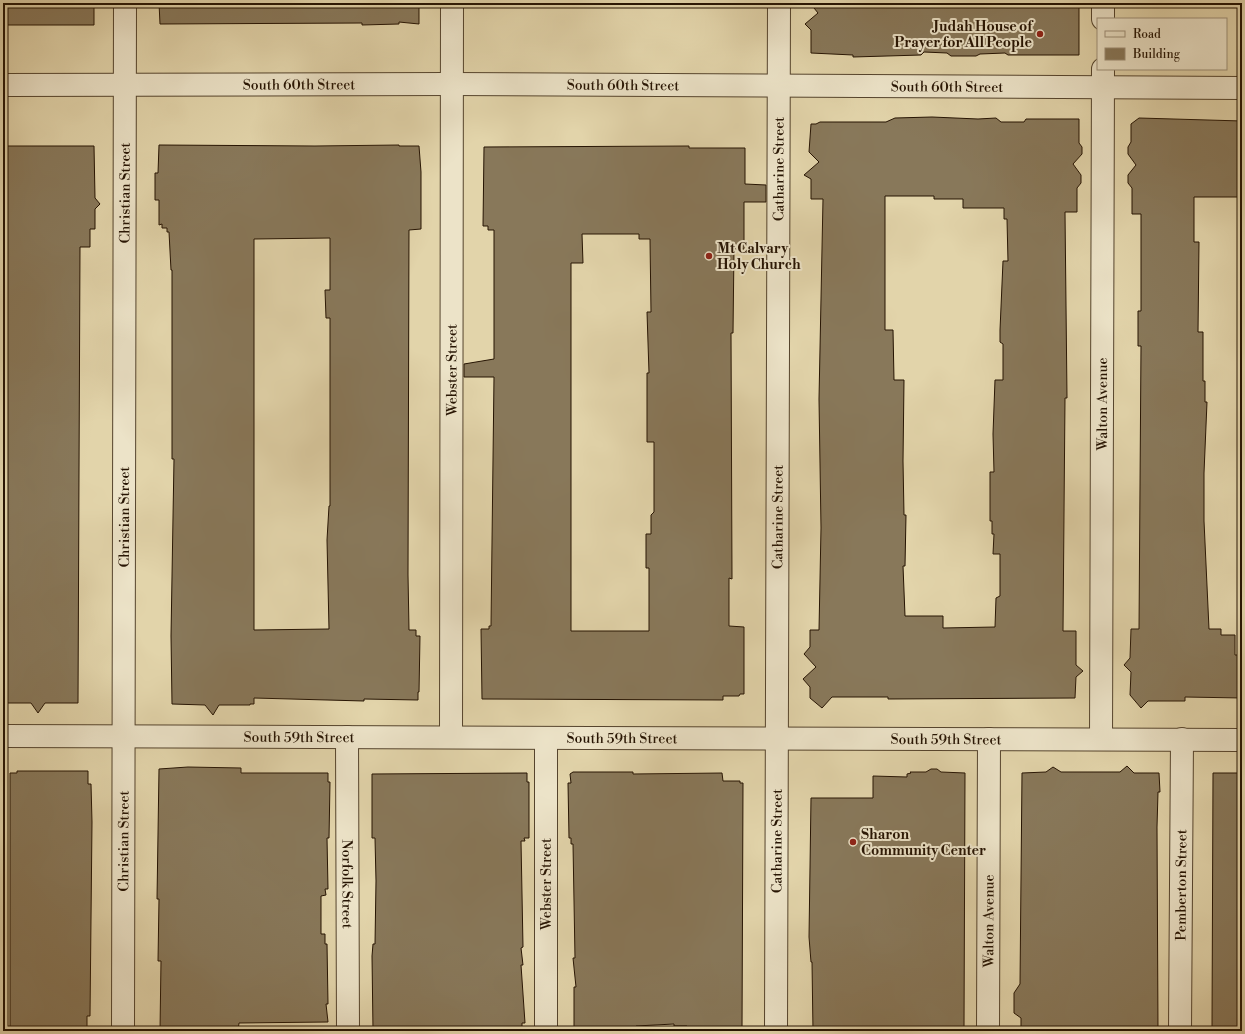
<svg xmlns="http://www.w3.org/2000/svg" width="1245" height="1034" font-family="'Libre Bodoni',serif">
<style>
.building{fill:#88785a;stroke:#261403;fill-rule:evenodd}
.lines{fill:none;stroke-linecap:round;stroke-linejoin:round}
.minor-casing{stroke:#55442d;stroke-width:24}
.minor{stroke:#ece3c8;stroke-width:22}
.poi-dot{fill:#8f2418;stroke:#ece3c8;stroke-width:1.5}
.labels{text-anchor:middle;stroke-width:4;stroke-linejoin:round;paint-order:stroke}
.poi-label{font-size:14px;font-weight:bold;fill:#261403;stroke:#ece3c8;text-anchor:start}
.street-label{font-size:14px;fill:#261403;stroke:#ece3c8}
</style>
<rect width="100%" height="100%" fill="#e2d4aa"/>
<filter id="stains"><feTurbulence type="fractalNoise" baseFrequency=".005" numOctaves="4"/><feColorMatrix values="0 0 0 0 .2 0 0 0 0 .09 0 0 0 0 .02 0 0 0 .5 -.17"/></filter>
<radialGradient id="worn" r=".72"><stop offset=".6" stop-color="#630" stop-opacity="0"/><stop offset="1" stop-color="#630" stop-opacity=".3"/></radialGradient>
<!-- building -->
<path class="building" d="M3,3h91v22h-91z
M159,3h260v21l-20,-2v2l-37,1v-2l-202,1z
M810,3h269v52h-71l-3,-2 -25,1 -4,2h-25l-4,-3 -23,-1 -3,3 -68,2v-2l-42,-2v-23l-6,-6 13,-11z
M932,117l46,2 18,-1 5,4h23l2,-3h53v24l3,4v7l-9,10 8,11v8l-4,5v24h-12l2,186h-2l-2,233h13v34l7,6 -7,6 -1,21 -187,1v-2h-56l-10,11 -12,-10v-11l-7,-8 13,-12 -12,-13 6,-7v-17h9l2,-102 -2,-129 4,-200h-12v-20l-7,-4 15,-13 -10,-10 2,-28h5l4,-2h66l9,-4zM885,196h49v3h29v9h41v11h3l1,42h-5l-3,69v12l3,2v36h-8l-2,54 1,38h-4v49h2v13h2l-1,20h7v42l-4,2 -1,29 -52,1v-12h-38l-2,-50h2l1,-51h-2l-1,-54 1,-81h-10l-1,-50h-8z
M1139,118l103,3v76h-48v45h5l-1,90h5v49h2v21h2l-3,71v48l5,108h12v6h14v20h7v43l-57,-1v4h-37l-7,7 -11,-13 1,-23 -7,-7 6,-7 1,-29h8l2,-283h-3v-35h3v-97h-9v-26l-4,-5v-8l8,-10 -8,-11v-7l3,-5v-18z
M159,145l156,1 84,-1v1h20l2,26v57l-12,1 -1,345 1,55h7v6h4l-1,56h-1v8l-54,-1v2l-110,-3v6h-4v1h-31l-6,10 -8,-10 -33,-1 -1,-68 3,-177h-2v-189h-1l-2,-38h-2v-4h-5v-4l-3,1v-25h-4v-27h3zM330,238v52h-5l1,28h4v188h-1l-2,34 2,89 -75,1v-391z
M3,146h91l1,52 5,6 -5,5v20h-5v18h-10l-2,456h-33l-7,10 -7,-10h-28z
M689,146v2h56v36l21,1v17h-22v47h-10l-1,84h-2l1,246 -3,-1v48l15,1v67h-4l-1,2h-16v4l-241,-1 -1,-70h8v-3h2l3,-249h-30v-13l30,-5v-129h-6v-4h-5l1,-79zM582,234h57v5h11l1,73h-4l2,61h-2v69h7v70l-3,3v19h-5v34h3v63h-78v-368h12z
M1127,766l7,7h25l1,19h-2l-1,35 1,204h-137v-13l-7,-5v-20l6,-9 2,-211 24,-1 7,-5 8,5h59z
M188,767l53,1v5h87v9h2l-1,56h-2l1,51h-3l1,6 -5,1v38h4v10h2l1,60h-2l2,18 -89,1 -1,8h-78l1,-70h-3l1,-62h-2l2,-130z
M931,769h6l4,3 24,1 -1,258h-151l-1,-69h-1l-2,-25 2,-139h62v-22l34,1v-3l4,-1 -1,-1h16z
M17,771h71v13h3l1,38 -2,194h-3v15h-77v-258h7z
M573,772h60v2l89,-1 1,8h17v2h3l-1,248h-54l-1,-5h-13v-2l-38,2v5h-62v-44h2l-3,-29h2l-2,-114h-2v-6h-2l-1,-55h3l-1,-9z
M527,773v9h2v56h-5l1,3h-4l2,106 -2,1 2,17h-2l4,58h-3v8l-149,-1 -1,-74 1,-12h2l1,-63 -1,-43h-3v-64z
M1213,773h29v258h-30z"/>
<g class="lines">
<!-- minor casing -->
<g class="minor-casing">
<g id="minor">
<path d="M1103,19v-16"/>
<path id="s1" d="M3,85l448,-1 791,4"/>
<path id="s2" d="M3,736l1239,4"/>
<path id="s3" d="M451,736l1,-733"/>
<path id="s4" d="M347,737l1,294"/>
<path id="s5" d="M1101,739l2,-670"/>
<path id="s6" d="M123,1031l2,-1028"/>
<path d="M546,1031v-293"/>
<path id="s7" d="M776,1031l3,-1028"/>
<path id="s8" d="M988,1031l1,-292"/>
<path id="s9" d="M1180,1031l2,-292"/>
</g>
</g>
<!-- minor -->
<use href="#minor" class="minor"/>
</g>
<!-- markers -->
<g class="poi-dot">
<circle cx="1040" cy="34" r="4"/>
<circle cx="709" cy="256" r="4"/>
<circle cx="853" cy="842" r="4"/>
</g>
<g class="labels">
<!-- poi labels -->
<g class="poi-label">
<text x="1032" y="31" text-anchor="end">Judah House of<tspan x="1032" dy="16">Prayer for All People</tspan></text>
<text x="717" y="253">Mt Calvary<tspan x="717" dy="16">Holy Church</tspan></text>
<text x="861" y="839">Sharon<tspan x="861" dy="16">Community Center</tspan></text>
</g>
<!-- street labels -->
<g class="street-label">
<text dy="5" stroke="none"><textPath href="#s1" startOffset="296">South 60th Street</textPath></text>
<text dy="5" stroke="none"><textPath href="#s1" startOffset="620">South 60th Street</textPath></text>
<text dy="5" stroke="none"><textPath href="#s1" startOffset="944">South 60th Street</textPath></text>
<text dy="5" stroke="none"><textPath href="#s7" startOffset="862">Catharine Street</textPath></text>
<text dy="5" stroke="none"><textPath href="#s6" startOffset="838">Christian Street</textPath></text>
<text dy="5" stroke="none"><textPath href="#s3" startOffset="366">Webster Street</textPath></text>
<text dy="5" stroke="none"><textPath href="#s5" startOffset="335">Walton Avenue</textPath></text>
<text dy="5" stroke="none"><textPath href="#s6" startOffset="514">Christian Street</textPath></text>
<text dy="5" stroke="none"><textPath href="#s7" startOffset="514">Catharine Street</textPath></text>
<text dy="5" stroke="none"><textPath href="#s2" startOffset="296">South 59th Street</textPath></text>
<text dy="5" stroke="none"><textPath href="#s2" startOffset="619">South 59th Street</textPath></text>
<text dy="5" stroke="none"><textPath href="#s2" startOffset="943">South 59th Street</textPath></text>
<text dy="5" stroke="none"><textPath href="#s6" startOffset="190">Christian Street</textPath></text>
<text dy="5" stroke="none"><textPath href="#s7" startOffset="190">Catharine Street</textPath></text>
<text dy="5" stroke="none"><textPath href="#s4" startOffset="147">Norfolk Street</textPath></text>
<text transform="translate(546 884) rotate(-90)" y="5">Webster Street</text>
<text dy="5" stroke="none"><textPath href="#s9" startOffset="146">Pemberton Street</textPath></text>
<text dy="5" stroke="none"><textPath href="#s8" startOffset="110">Walton Avenue</textPath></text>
</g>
</g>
<!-- margin -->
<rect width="1245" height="1034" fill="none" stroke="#e2d4aa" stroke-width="16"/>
<rect x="4" y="4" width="1237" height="1026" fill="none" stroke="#261403" stroke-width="2"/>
<rect x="8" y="8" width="1229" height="1018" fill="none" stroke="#261403"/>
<!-- legend -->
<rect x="1097" y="18" width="130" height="52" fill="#ece3c8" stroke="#9d9079"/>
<rect x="1105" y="31" width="20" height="6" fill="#ece3c8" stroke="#9d9079"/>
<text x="1133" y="38" font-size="12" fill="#261403">Road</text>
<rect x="1105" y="48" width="20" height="12" fill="#88785a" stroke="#9d9079"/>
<text x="1133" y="58" font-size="12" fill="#261403">Building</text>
<rect width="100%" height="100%" filter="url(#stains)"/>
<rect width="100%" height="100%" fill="url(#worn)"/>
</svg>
